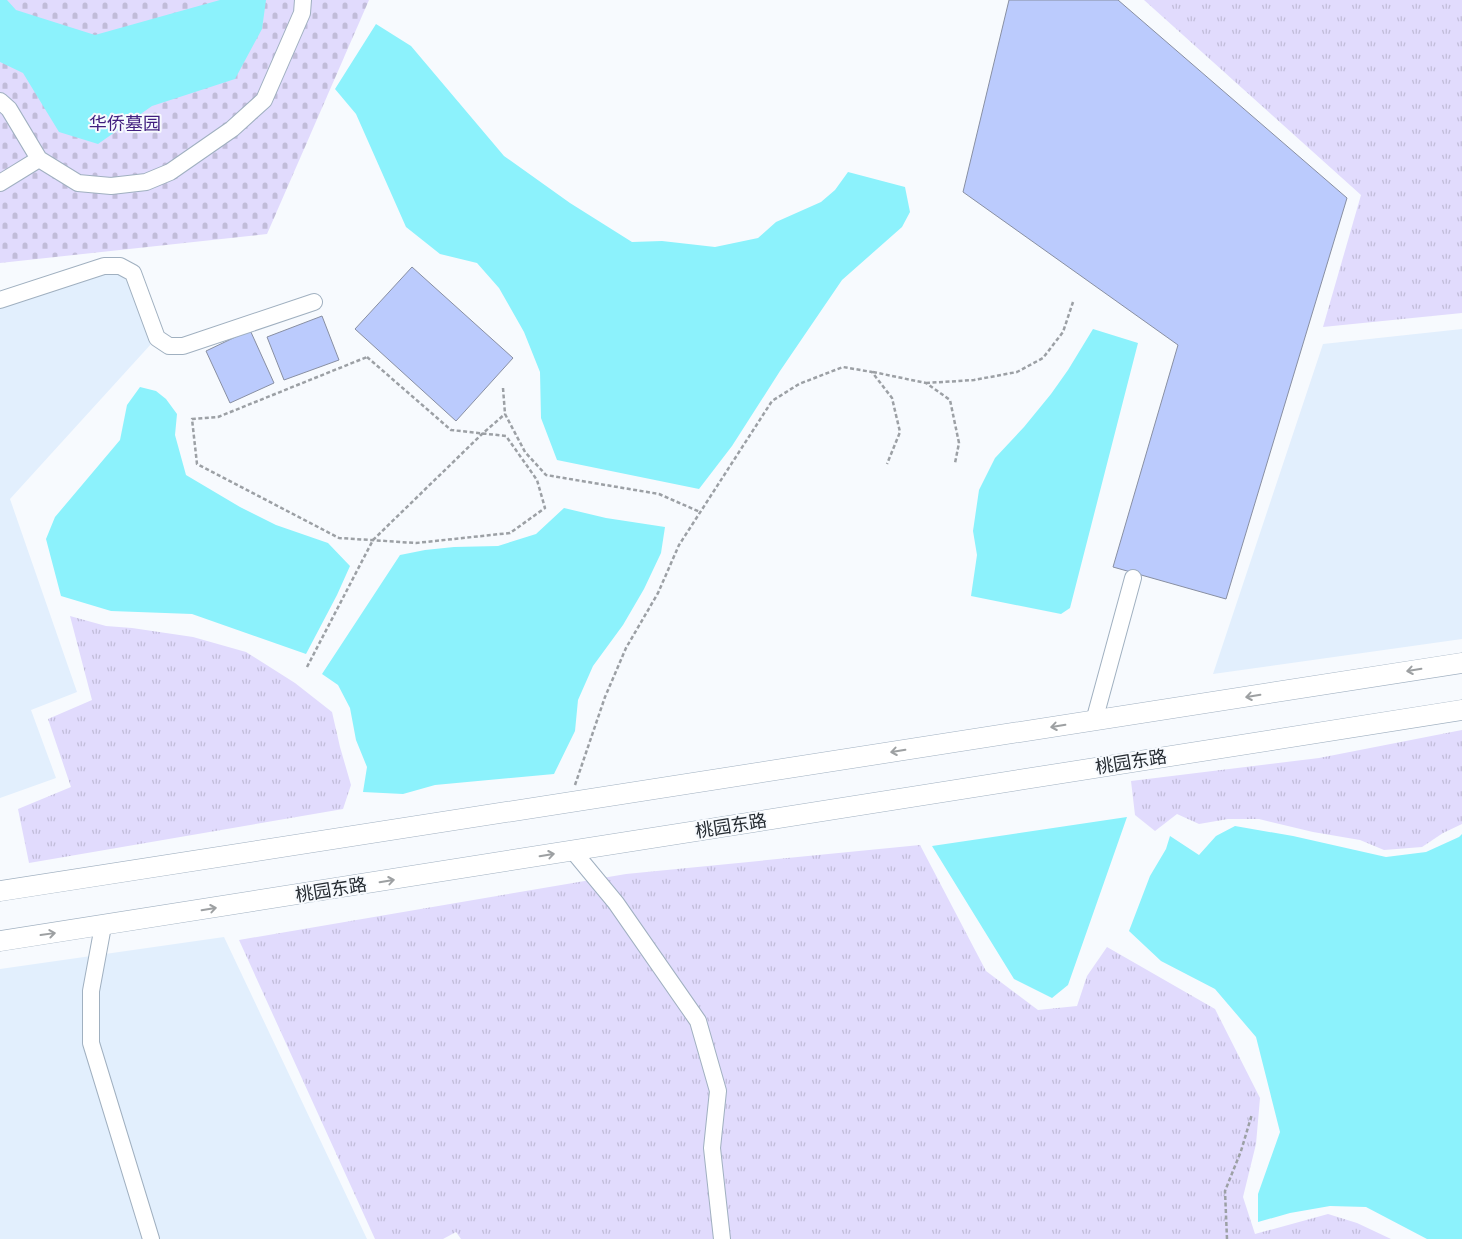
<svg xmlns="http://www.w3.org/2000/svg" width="1462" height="1239" font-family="'Sofia Sans Condensed','Noto Sans SC',sans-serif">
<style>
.built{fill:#e2effd}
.grass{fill:url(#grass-tufts)}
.cemetery{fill:url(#cemetery-stones)}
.water{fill:#8cf2fc}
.building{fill:#bbcbfd;stroke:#888fa2}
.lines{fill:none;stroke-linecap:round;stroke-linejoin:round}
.minor-casing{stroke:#a0b0c0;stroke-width:18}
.major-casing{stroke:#a0b0c0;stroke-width:21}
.path{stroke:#9ca0a5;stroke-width:2.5;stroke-dasharray:4 2.5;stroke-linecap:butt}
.minor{stroke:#fff;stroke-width:16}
.major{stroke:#fff;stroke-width:20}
.oneway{stroke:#9da0a2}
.labels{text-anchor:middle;stroke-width:4;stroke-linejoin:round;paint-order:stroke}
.park-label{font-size:18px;fill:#411f7f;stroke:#f7fafe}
.street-label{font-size:18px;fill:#252b31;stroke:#f7fafe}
</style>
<defs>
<pattern id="grass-tufts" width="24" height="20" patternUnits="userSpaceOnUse" patternTransform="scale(1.25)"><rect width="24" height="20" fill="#e1dbfd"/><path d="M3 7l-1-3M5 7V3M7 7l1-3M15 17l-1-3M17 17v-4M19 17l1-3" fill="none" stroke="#c1bcd9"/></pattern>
<pattern id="cemetery-stones" width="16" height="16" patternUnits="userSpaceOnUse" patternTransform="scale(1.25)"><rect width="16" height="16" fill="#e1dbfd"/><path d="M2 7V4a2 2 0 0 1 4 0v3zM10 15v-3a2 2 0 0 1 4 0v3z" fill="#c1bcd9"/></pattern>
</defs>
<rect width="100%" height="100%" fill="#f7fafe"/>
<!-- built -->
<path class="built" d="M113,270l15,6 24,67 -142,156 67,193 -46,18 25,68 -56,20v-492z
M1462,329v310l-249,35 110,-330z
M224,937l143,302h-367v-270z"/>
<!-- grass -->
<path class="grass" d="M1144,0h318v313l-139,14 38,-132z
M70,616l36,10 26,2 61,9 53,15 49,31 37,29 8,35 11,38 -8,24 -314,54 -11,-54 53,-22 -23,-68 44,-19z
M1462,730v94l-19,9 -21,14 -38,3 -24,-10 -47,-8 -54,-13h-31l-29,5 -22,-10 -22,17 -20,-16 -4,-34 188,-23z
M920,845l66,126 52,39 39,-4 10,-30 20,-29 108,62 45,89 -4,46 -13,53 12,37 73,-20 29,9 34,16h-930l-5,-7 -13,7h-68l-136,-299 387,-66z"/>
<!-- cemetery -->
<path class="cemetery" d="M0,0h369l-102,234 -267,29z"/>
<!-- water -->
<path class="water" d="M0,0h7l9,10 79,25 125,-35h46l-4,29 -27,50 -83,27 -54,38 -39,-12 -36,-59 -23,-11z
M376,24l35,22 93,110 66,47 62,39 30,-1 53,6 43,-9 18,-16 45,-20 14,-12 13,-18 57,15 5,25 -8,15 -60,53 -62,91 -48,75 -33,43 -142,-29 -16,-42 -1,-46 -16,-40 -25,-44 -22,-25 -37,-9 -34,-27 -50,-113 -21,-25z
M1093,329l45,14 -68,265 -9,6 -90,-18 6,-41 -4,-24 6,-41 16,-32 29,-31 27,-33 17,-24z
M140,387l16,4 10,8 11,15 -2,21 11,40 54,32 36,18 52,18 22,23 -13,29 -31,59 -114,-40 -81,-3 -50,-15 -15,-57 9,-22 65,-77 7,-35z
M564,508l42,10 59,9 -4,26 -17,36 -21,36 -30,41 -15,34 -3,31 -21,43 -119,11 -32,9 -40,-2 4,-25 -11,-27 -6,-32 -12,-23 -16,-11 78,-119 25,-5 29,-3 44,-1 38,-12z
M1127,817l-59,168 -16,13 -38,-19 -82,-133z
M1235,826l58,10 93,21 40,-5 33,-15 3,-3v405h-35l-61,-32 -36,-1 -40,7 -32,9v-28l22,-62 -24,-95 -41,-48 -54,-28 -32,-30 21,-55 16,-27 4,-13 29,19 17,-19z"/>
<!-- building -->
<path class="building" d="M1009,0h109l229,198 -121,401 -113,-32 65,-222 -215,-153z
M412,267l101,91 -57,63 -101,-92z
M322,316l17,44 -55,20 -17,-43z
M250,330l24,53 -44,20 -24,-52z"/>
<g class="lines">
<!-- minor casing -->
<g class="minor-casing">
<path id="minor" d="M0,101l9,8 30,50 39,24 33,3 35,-4 24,-10 62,-43 32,-29 38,-87 1,-13
M0,183l39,-24
M0,300l104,-34h16l13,7 24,65 12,8h14l131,-44
M1094,721l39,-143
M573,851l43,52 82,118 20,70 -6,57 10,91
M103,926l-12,65v52l60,196"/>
</g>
<!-- major casing -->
<g class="major-casing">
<path id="major" d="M0,891l1462,-228
M0,941l1462,-231"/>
</g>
<!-- path -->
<path class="path" d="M367,357l84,73 55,6 31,44 8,28 -35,25 -94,10 -77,-5 -142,-74 -5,-45 26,-2z
M873,372l53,11 24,17 9,43 -4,20
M926,383l48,-3 43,-8 26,-14 20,-26 10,-30
M503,388l2,26 20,38 21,23 113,19 41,18
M307,667l66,-127 109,-106 23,-20
M575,785l30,-88 21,-49 32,-55 21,-48 93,-144 27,-17 44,-17 29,5 20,26 8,34 -13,32
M1227,1239l-2,-48 16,-40 11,-37"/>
<!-- minor -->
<use href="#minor" class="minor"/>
<!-- major -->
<use href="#major" class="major"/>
</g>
<!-- one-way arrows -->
<defs><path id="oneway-shaft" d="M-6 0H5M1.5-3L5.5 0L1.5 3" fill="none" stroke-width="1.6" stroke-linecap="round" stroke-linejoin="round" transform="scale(1.25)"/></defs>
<g class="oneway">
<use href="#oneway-shaft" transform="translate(1414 670) rotate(171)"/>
<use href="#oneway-shaft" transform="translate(1253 696) rotate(171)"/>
<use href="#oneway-shaft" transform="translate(1058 726) rotate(171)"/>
<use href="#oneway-shaft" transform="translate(898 751) rotate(171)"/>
<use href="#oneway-shaft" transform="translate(547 855) rotate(-9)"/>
<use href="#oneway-shaft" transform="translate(387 881) rotate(-9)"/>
<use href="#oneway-shaft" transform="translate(209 909) rotate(-9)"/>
<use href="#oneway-shaft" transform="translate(48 934) rotate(-8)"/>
</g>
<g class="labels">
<!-- park labels -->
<g class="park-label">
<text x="125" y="130">华侨墓园</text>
</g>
<!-- street labels -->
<g class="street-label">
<text transform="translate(1131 762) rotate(-9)" y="6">桃园东路</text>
<text transform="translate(731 826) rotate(-9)" y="6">桃园东路</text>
<text transform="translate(331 890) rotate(-9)" y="6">桃园东路</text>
</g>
</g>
</svg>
